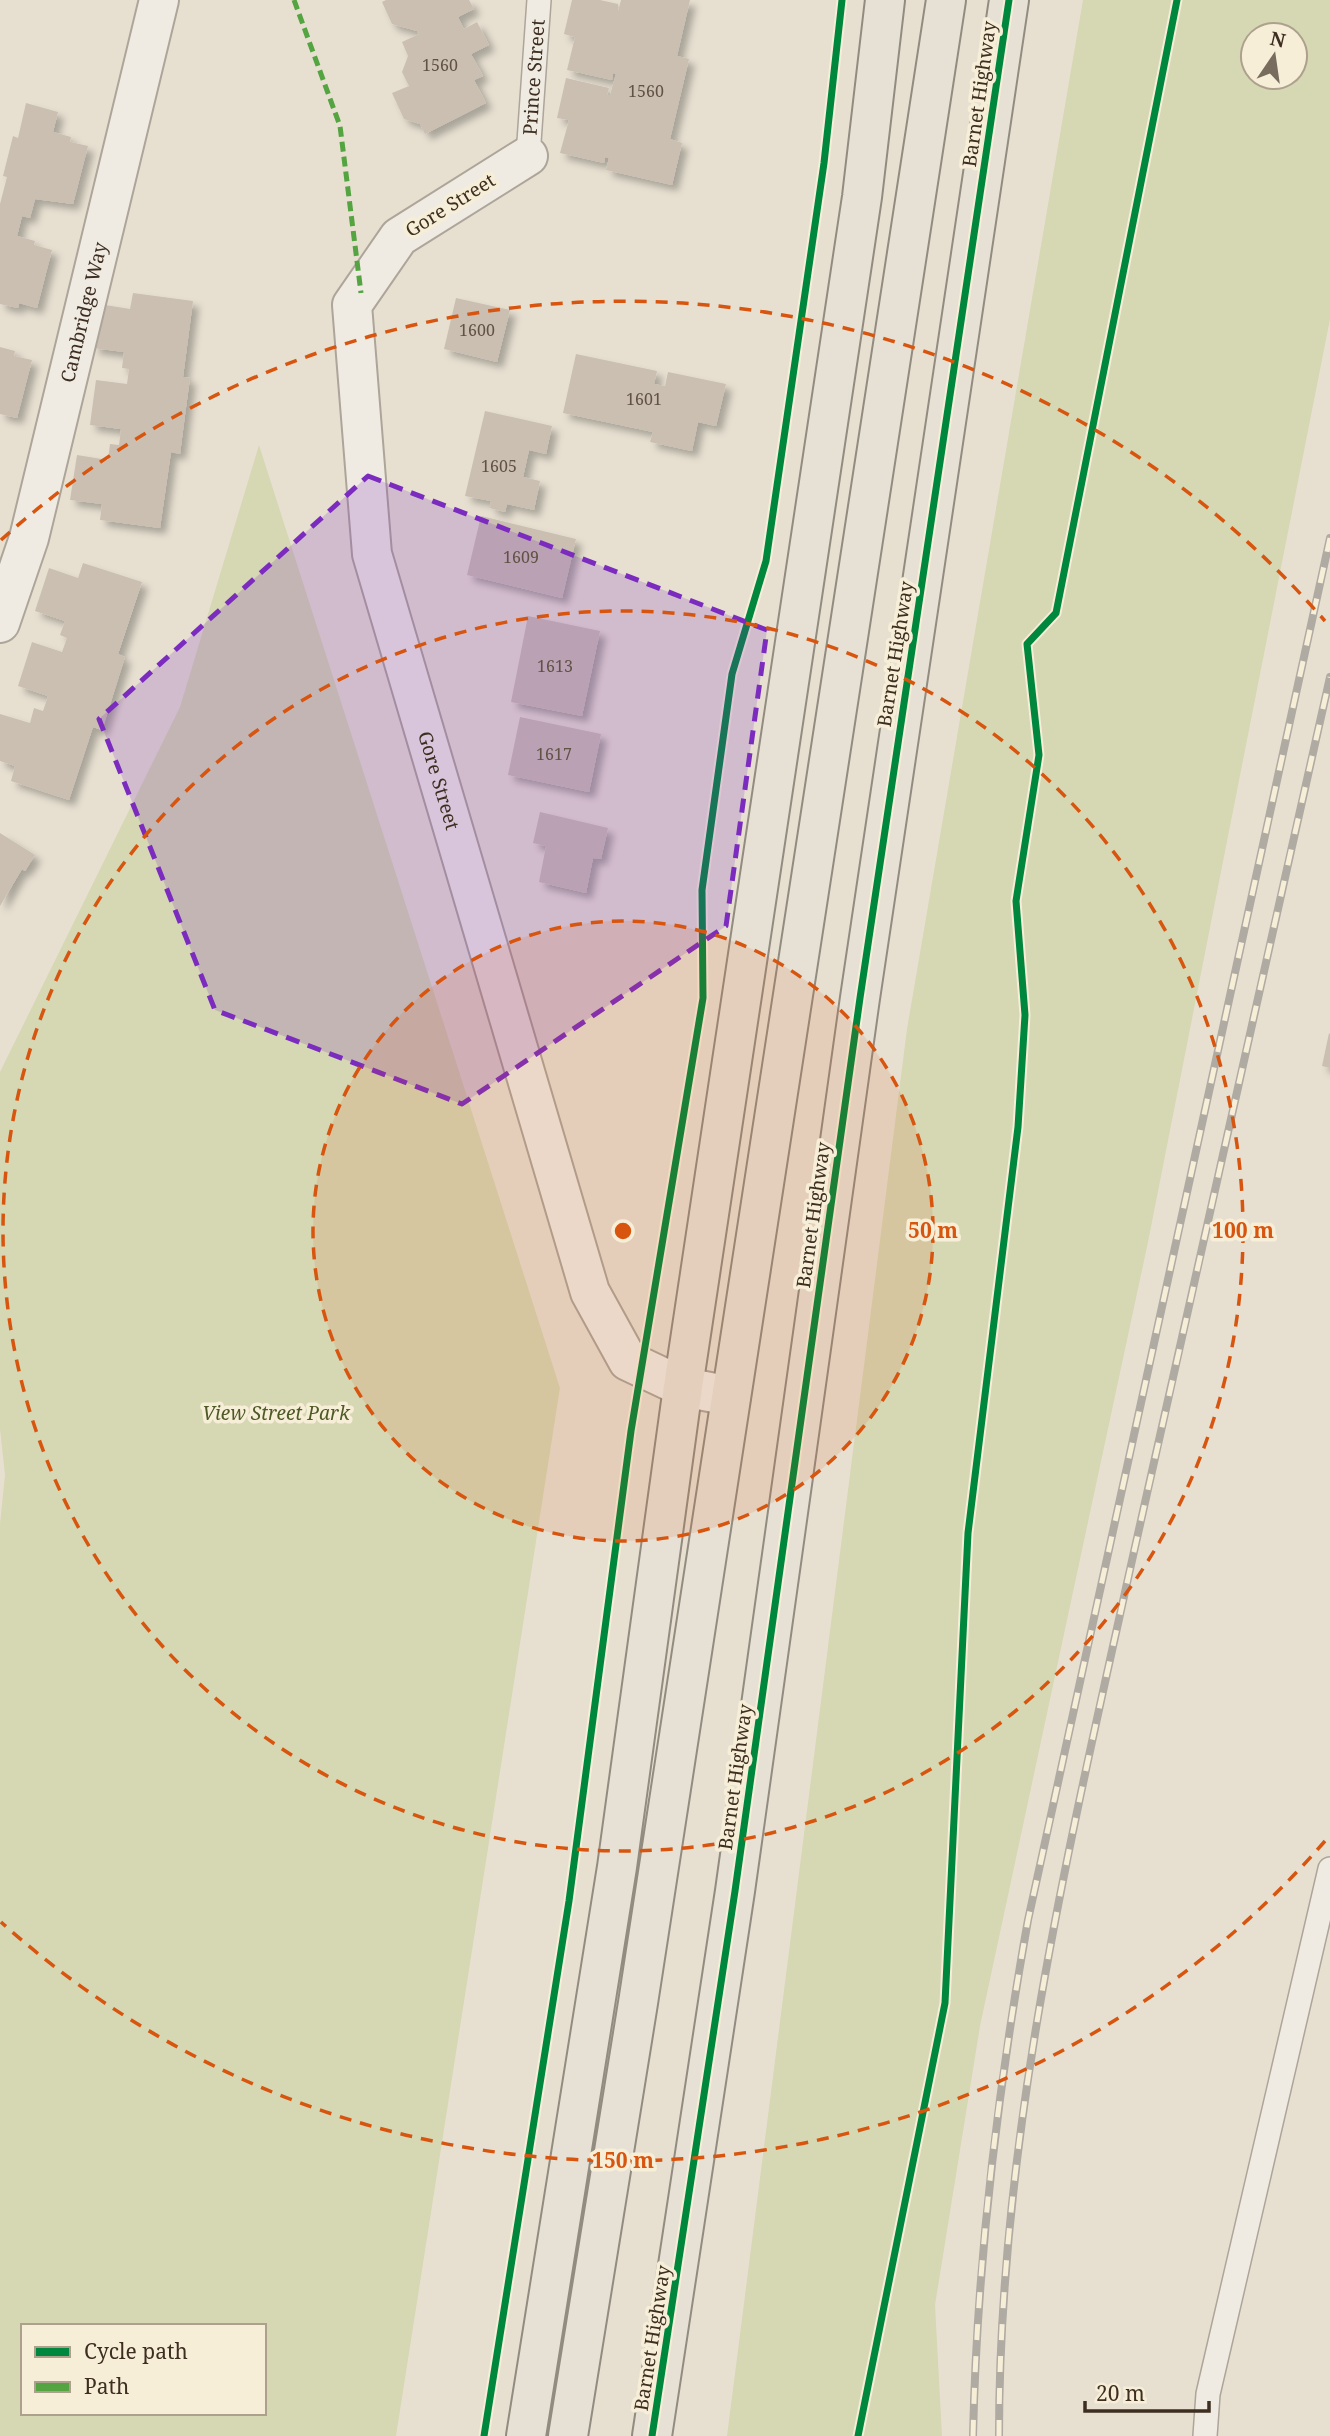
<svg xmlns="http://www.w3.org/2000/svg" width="1330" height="2436" font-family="'Noto Serif',serif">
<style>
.green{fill:#d6d7b3;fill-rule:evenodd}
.building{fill:#cbbfb2;filter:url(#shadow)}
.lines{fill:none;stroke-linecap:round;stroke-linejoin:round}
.lane-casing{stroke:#ada599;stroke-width:26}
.street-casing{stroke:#ada599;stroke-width:42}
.primary-casing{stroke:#928b80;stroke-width:42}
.lane{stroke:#efebe3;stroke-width:23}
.street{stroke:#efebe3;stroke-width:38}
.primary{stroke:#e6e1d4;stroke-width:38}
.rail-casing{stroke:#afaaa2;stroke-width:8}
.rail{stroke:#f7eed8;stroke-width:5;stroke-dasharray:16;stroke-linecap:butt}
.quiet{stroke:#54a441;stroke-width:5;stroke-dasharray:10 5;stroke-linecap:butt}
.cycleway-casing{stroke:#f7eed8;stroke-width:11}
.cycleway{stroke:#00873e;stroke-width:7}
.marked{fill:#7b2cbf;fill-opacity:0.2;stroke:#7b2cbf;stroke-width:5;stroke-dasharray:14 9;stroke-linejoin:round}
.ring{fill:none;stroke:#d7550e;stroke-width:3.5;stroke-dasharray:12 9}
.labels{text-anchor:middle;stroke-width:7;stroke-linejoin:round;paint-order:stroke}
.number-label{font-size:16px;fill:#605244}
.street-label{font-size:19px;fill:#3d2e20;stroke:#f7eed8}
.park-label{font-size:19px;font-style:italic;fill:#4d5a26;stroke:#f7eed8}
.centre{fill:#d7550e;stroke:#f7eed8;stroke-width:3.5}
.ring-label{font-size:21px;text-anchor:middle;font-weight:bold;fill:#d7550e;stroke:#f7eed8;stroke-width:7;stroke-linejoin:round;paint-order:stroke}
</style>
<defs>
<filter id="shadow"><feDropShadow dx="6" dy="6" stdDeviation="3.5" flood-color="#0004"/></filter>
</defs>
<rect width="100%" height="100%" fill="#e7e0d1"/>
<!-- green -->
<path class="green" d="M1083,0h247v319l-182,923 -168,784 -45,279 7,131h-215l180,-1407zM1253,35h42v42h-42z
M259,445l301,943 -164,1048h-396v-912l5,-49 -5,-46v-357l180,-365zM23,2326h241v87h-241z"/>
<!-- building -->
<path class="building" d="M386,0h83l5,9 -16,8 6,12 13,-7 12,23 -18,9 12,22 -9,4 12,23 -61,31 -5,-10 -16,-5 -12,-26 17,-7 -7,-14 6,-16 -6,-14 17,-8 -2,-3 -25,-7 -10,-22z
M572,0h28l18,4v8l3,-12h69l-13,56 12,3 -19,80 12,4 -10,42 -66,-15 3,-12 -4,-1 -1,6 -44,-10 9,-33 -12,-2 9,-40 43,10 -2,7h3l6,-21 -3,-1 -1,7 -45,-10 8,-33 -11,-3z
M26,103l32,9 -5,20 18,5 -1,5 18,4 -15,58 -38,-5 -5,19 -8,-2 -5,20 18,5 -1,4 18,5 -15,58 -18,-5 -1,5 -18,-4v-100l7,-27 -4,-1 10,-40 5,2z
M133,293l60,8 -10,76 7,1 -5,37 -5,39 -9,-2 -11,76 -60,-8 2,-16 -32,-4 7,-45 31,5 2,-16 9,1 2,-16 -31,-4 3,-23 3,-22 31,4 2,-15 -7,-1 2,-16 -31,-4 6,-44 31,5z
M456,298l54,12 -13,52 -53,-13z
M0,347l15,4 -1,5 18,4 -15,58 -17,-4z
M576,354l81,17 -3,13 11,2 3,-14 58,12 -10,42 -18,-4 -6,29 -42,-9 3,-10 -90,-19z
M485,411l67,15 -6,28 -17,-4 -6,27 17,4 -6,29 -27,-6 -2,8 -15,-4 1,-7 -26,-5z
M481,516l95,23 -14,59 -95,-23z
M83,563l59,19 -24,72 7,3 -23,73 -9,-3 -24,73 -58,-19 4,-15 -15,-5v-47l30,9 4,-15 9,3 5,-15 -30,-10 14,-44 30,10 5,-14 -7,-3 5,-14 -30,-10 14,-43 29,10z
M528,616l72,15 -18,85 -71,-14z
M520,717l81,17 -12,58 -81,-17z
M540,812l68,16 -7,31 -8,-1 -7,35 -47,-11 7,-36 -13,-3z
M0,833l35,22 -10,16 -3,-2 -22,37z
M1329,1033l1,1v34l-8,-2z"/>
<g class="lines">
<!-- lane casing -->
<g class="lane-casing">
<g id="lane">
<path id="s1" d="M528,156l11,-156"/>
<path d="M1205,2436l3,-42 122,-525"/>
</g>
</g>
<!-- street casing -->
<g class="street-casing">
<g id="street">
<path id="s2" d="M528,156l-129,81 -47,68 20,249 218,738 38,69 55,26 48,9"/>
<path id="s3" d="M0,623l29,-85 130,-538"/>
</g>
</g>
<!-- primary casing -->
<g class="primary-casing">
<path id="primary" d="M526,2436l91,-569 66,-480 179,-1190 23,-197
M568,2436l70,-433 308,-2003
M652,2436l83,-545 125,-893 149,-998"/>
</g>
<!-- lane -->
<use href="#lane" class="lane"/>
<!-- street -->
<use href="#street" class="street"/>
<!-- primary -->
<use href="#primary" class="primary"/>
<!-- rail casing -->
<g class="rail-casing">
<path id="rail" d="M973,2436c4,-176 24,-343 55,-516l302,-1382
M999,2436c0,-299 70,-590 134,-880 66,-293 131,-586 197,-879"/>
</g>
<!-- rail -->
<use href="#rail" class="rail"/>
<!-- quiet -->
<path class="quiet" d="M294,0l46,126 21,167"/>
<!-- cycleway casing -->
<g class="cycleway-casing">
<path id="cycleway" d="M484,2436l85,-535 62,-470 72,-433 -1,-108 30,-216 34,-113 58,-398 18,-163
M652,2436l83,-545 125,-893 149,-998
M858,2436l87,-433 23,-470 50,-406 7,-112 -9,-114 23,-146 -12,-111 29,-31 121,-613"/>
</g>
<!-- cycleway -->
<use href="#cycleway" class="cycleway"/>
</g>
<!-- marked area -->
<path class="marked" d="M368,476l399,154 -41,296 -264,178 -247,-94 -116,-291z"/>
<!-- distance rings -->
<circle cx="623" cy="1231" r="310" fill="#d7550e" fill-opacity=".12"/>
<g class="ring">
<circle cx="623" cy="1231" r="310"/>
<circle cx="623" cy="1231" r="620"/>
<path d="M1325 1841A930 930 0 0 1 1 1922M1 540A930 930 0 0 1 1325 621"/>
</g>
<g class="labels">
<!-- number labels -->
<g class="number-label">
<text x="440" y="71">1560</text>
<text x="646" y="97">1560</text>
<text x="477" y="336">1600</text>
<text x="644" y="405">1601</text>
<text x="499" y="472">1605</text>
<text x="521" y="563">1609</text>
<text x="555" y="672">1613</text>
<text x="554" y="760">1617</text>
</g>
<!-- street labels -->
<g class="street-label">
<text dy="7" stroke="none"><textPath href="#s1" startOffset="79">Prince Street</textPath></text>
<text transform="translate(979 94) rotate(-82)" y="7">Barnet Highway</text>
<text transform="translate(450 205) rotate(-32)" y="7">Gore Street</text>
<text dy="7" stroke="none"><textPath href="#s3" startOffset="322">Cambridge Way</textPath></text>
<text transform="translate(895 654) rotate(-81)" y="7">Barnet Highway</text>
<text dy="7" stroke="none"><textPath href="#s2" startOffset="721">Gore Street</textPath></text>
<text transform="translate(813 1215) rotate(-82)" y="7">Barnet Highway</text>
<text transform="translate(735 1777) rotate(-82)" y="7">Barnet Highway</text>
<text transform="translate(652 2338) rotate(-81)" y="7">Barnet Highway</text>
</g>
<!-- park labels -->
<g class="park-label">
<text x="276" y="1420">View Street Park</text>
</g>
</g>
<circle cx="623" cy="1231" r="10" class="centre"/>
<g class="ring-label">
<text x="933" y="1238">50 m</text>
<text x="1243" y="1238">100 m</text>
<text x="623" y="2168">150 m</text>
</g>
<!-- legend -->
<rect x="21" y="2324" width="245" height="91" fill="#f7eed8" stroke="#ada18e" stroke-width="2"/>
<rect x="35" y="2347" width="35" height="10" fill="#00873e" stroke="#ada18e" stroke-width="2"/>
<text x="84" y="2359" font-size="21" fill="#3d2e20">Cycle path</text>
<rect x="35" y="2382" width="35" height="10" fill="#54a441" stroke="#ada18e" stroke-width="2"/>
<text x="84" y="2394" font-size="21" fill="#3d2e20">Path</text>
<!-- north arrow -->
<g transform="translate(1274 56) rotate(13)"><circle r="33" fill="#f7eed8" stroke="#ada18e" stroke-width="2"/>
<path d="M0-5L12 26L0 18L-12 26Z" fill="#786c5e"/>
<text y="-10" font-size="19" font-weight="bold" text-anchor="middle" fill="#3d2e20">N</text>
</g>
<!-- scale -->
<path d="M1085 2401v10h124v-10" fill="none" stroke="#3d2e20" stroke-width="3.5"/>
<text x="1096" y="2401" font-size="21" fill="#3d2e20" stroke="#f7eed8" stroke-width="5" paint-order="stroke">20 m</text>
</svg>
